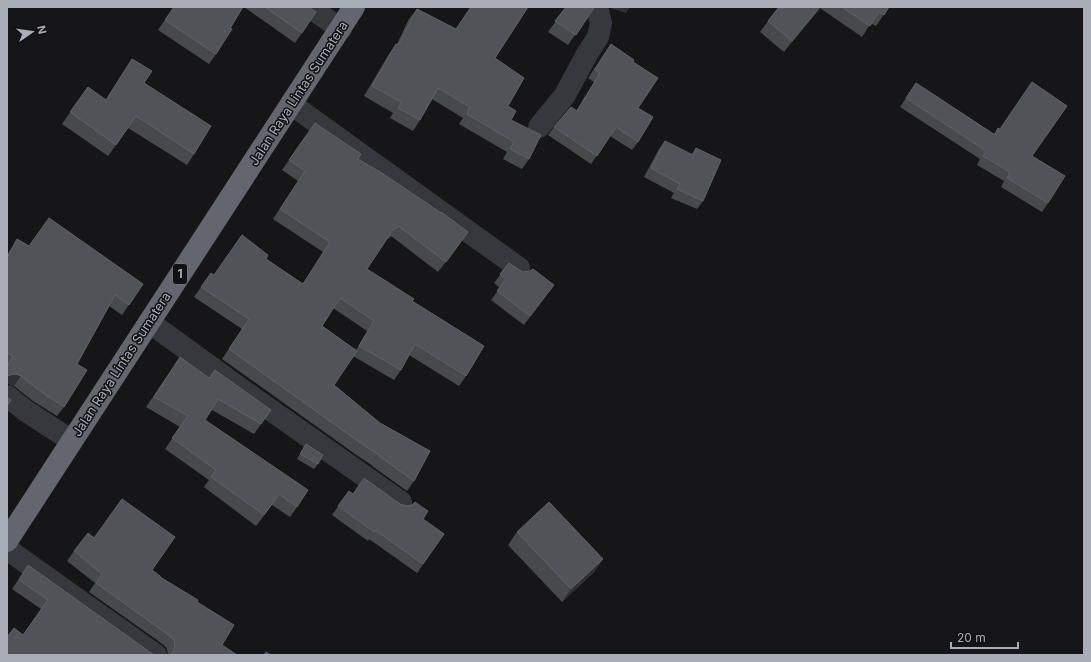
<svg xmlns="http://www.w3.org/2000/svg" width="1091" height="662" font-family="Inter,sans-serif">
<style>
.lines{fill:none;stroke-linecap:round;stroke-linejoin:round}
.minor{stroke:#37383d;stroke-width:22}
.highway{stroke:#63666e;stroke-width:22}
.wall{fill:#47494d;fill-rule:evenodd}
.shaded-wall{fill:#2f3033}
.building{fill:#525359;stroke:#5f6168}
.labels{text-anchor:middle;stroke-width:3;stroke-linejoin:round;paint-order:stroke}
.shield{fill:#111113;stroke:#7b7e86;stroke-width:1}
.shield-label{font-size:12px;font-weight:bold;fill:#a8adb8}
.street-label{font-size:13px;fill:#a8adb8;stroke:#111113}
</style>
<rect width="100%" height="100%" fill="#161618"/>
<g class="lines">
<!-- minor -->
<path class="minor" d="M309,7l32,22
M291,104l228,164
M539,127l26,-32 22,-41 11,-17 3,-14 -4,-16
M149,322l106,77 146,103
M7,396l19,15 46,30
M7,549l149,106"/>
<!-- highway -->
<path class="highway" d="M7,541l347,-534"/>
</g>
<!-- wall -->
<path class="wall" d="M174,7h69l-27,47 -7,10 -51,-34z
M244,7h64l8,5 -21,31z
M471,7h57l-33,51 16,62 18,39 -7,10 -19,-10 4,-7 -48,-28 4,-6 -31,-19 -12,21 -7,11 -23,-13 3,-5 -29,-17 25,-42 7,-10h1l12,-25 8,-10 39,20z
M566,7l28,1 -26,37 -20,-13z
M779,7h110l-13,19 -5,-3 -9,14 -42,-29 -36,44 -24,-20 8,-11z
M611,44l22,18 5,46v34l-6,8 -22,-14 -19,28 -43,-29 6,-8 22,-16 18,-29 -6,-4z
M132,59l12,24 50,71 -7,11 -59,-37 -20,28 -46,-32 26,-37 18,13z
M916,83l78,51 4,-6 34,28 16,47 -6,9 -41,-25 3,-6 -27,-16 3,-6 -80,-52z
M315,123l43,36 103,83 -23,30 -47,-36 -2,3 -1,-1 -21,31 45,32 54,75 -7,10 -50,-31 -8,15 -7,10 -41,-24 -19,29 80,96 -7,10 -35,-25h1l-18,-12 -133,-95 20,-30 -48,-32 17,-24 3,2 52,-16 37,25 20,-32 -50,-33 25,-38 -16,-11zM333,308l34,23 -11,19 -34,-24z
M665,141l26,14 5,-7 7,53 -6,8 -26,-11 3,-5 -30,-16 15,-28z
M17,239l12,7 114,38 -21,31 -13,-9 -32,58 -13,43 -7,9 -24,-15 -19,-15 -5,-2h-2v-129z
M509,263l39,30 -24,32 -33,-25 9,-12 -6,-5z
M180,357l29,21 62,32 -17,24 -42,-24 -7,10 92,87 -7,10 -18,-12 -16,21 -52,-39 5,-7 -44,-31 15,-22 -34,-20z
M306,444l12,20 -4,5 -17,-10z
M349,491l4,3 47,10 6,2 6,-1 11,14 21,15 -27,39 -48,-34 -1,2 -36,-26z
M517,532l86,27 -9,13 -32,30 -54,-57z
M94,538l58,32 8,7 37,25 25,43 15,10h-69l-1,-6 -3,-4 -75,-53 6,-9 -28,-22 7,-10z
M28,565l126,90 -131,-20 18,-26 -29,-20z"/>
<!-- shaded-wall -->
<path class="shaded-wall" d="M611,7h19l-4,6 -16,-5z
M820,7h1l-37,45 8,-11z
M16,374l5,2 -7,10 -5,-2h-2v-8l3,-1z
M603,559l-9,13 -32,30 9,-13z"/>
<!-- building -->
<path class="building" d="M174,7h69l-13,21 2,1 -16,25 -51,-34z
M265,7h43l8,5 -14,21z
M471,7h57l-33,51 29,20 -16,28 8,5 -5,9 30,15 -12,24 -19,-10 4,-7 -47,-28 3,-7 -32,-19 -18,32 -22,-12 3,-6 -29,-16 24,-42 2,1 19,-36 39,20z
M566,7h28v1l-18,27 -21,-14z
M779,7h41l-28,34 -24,-20z
M842,7h47l-5,8 -5,-3 -9,14z
M611,44l23,16 -1,2 25,16 -20,30 15,9 -15,25 -22,-15 -19,29 -43,-29 17,-20 6,4 23,-38 -5,-4z
M132,59l20,12 -8,12 67,43 -17,28 -58,-38 -20,29 -46,-33 18,-25 18,13z
M1032,82l35,24 -35,50 33,20 -17,27 -41,-25 3,-6 -27,-16 3,-5 -80,-53 10,-15 79,52 3,-7 2,1z
M315,123l46,31 -3,5 27,16 56,38v-1l27,20 -22,30 -48,-36 -2,3 -2,-1 -27,41 47,30 -2,2 72,45 -18,30 -51,-32 -14,26 -42,-24 15,-25 -34,-23 -18,28 35,25 -23,34 46,38 50,28 -16,30 -35,-25h1l-18,-12 -133,-95 20,-30 -48,-32 10,-14 3,2 28,-40 26,20 -2,4 37,25 27,-42 -50,-33 25,-38 -16,-11z
M665,141l28,14 3,-7 25,12 -18,41 -26,-12 3,-5 -29,-16z
M49,218l94,66 -14,21 -14,-10 -38,69 10,6 -23,37 -24,-16 -19,-15 -5,-2 -6,1 -3,1v-10l6,-10 -6,-3v-95l10,-19 12,7z
M509,263l9,6 5,3 7,-1 3,-2 21,16 -24,31 -33,-25 9,-12 -6,-5z
M180,357l29,21 6,-8 56,40 -10,14 -43,-25 -13,21 103,70 -11,17 -18,-13 -15,21 -53,-38 5,-7 -44,-32 16,-22 -34,-19z
M7,397l4,3 -4,6z
M306,444l17,11 -5,9 -18,-10z
M364,478l36,26 6,2 6,-1 3,-3 13,9 -5,8 21,15 -21,30 -48,-34 -1,2 -36,-26 11,-15 4,3z
M122,499l53,38 -23,33 8,6v1l38,23 -1,2 37,23 -12,20 15,10h-67l3,-3 2,-6 -1,-6 -4,-4 -74,-53 6,-9 -28,-23 14,-18 6,5z
M549,502l54,57 -32,30 -54,-57z
M28,565l126,90h-147v-18l7,-9 9,7 25,-35 -29,-20z
M266,652l5,3h-7z"/>
<g class="labels">
<!-- shield labels -->
<rect class="shield" x="173" y="264" width="14" height="20" rx="3"/>
<g class="shield-label">
<text x="180" y="278">1</text>
</g>
<!-- street labels -->
<g class="street-label">
<text transform="translate(298 93) rotate(-57)" y="5">Jalan Raya Lintas Sumatera</text>
<text transform="translate(121 364) rotate(-57)" y="5">Jalan Raya Lintas Sumatera</text>
</g>
</g>
<!-- border -->
<rect width="1091" height="662" fill="none" stroke="#a8adb8" stroke-width="16"/>
<!-- north arrow -->
<g transform="translate(32 32) rotate(77)" stroke="#111113" stroke-width="3" paint-order="stroke">
<path d="M0-3L7 15L0 10L-7 15Z" fill="#a8adb8"/>
<text y="-6" font-size="11" font-weight="bold" text-anchor="middle" fill="#a8adb8">N</text>
</g>
<!-- scale -->
<path d="M951 642v6h67v-6" fill="none" stroke="#a8adb8" stroke-width="2"/>
<text x="957" y="642" font-size="12" fill="#a8adb8" stroke="#111113" stroke-width="3" paint-order="stroke">20 m</text>
</svg>
